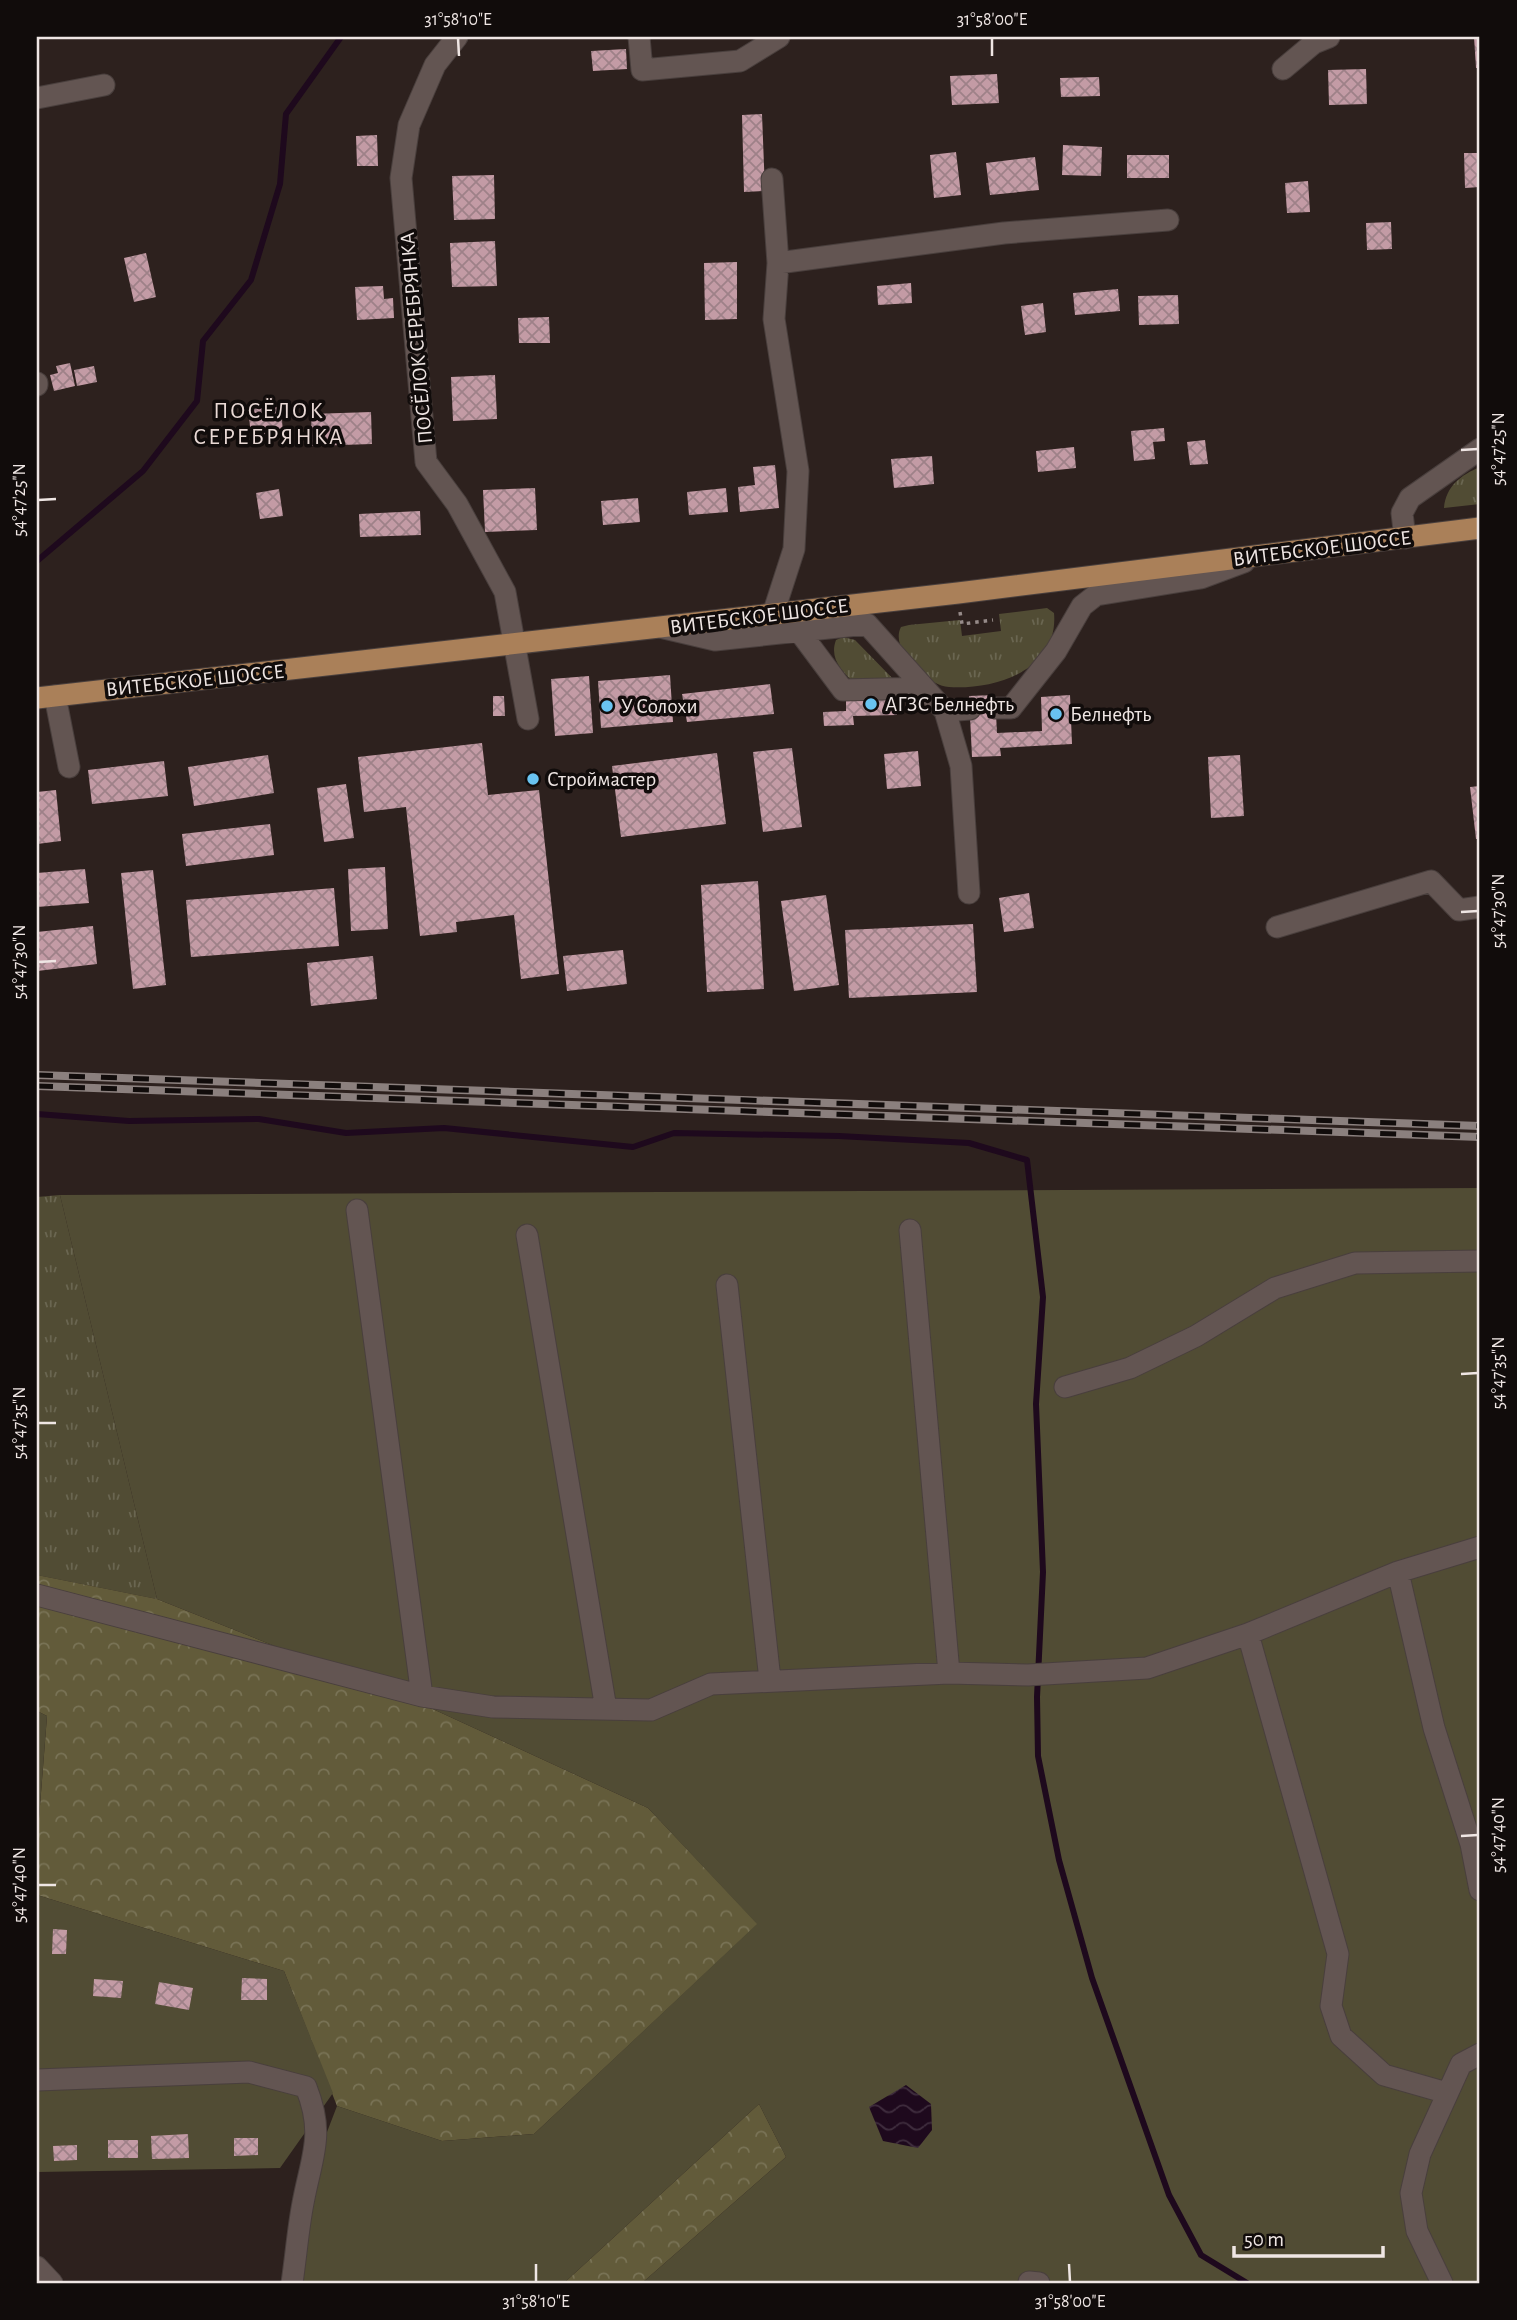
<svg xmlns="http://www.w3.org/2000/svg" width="1517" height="2320" font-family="'Alegreya Sans',sans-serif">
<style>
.grass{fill:url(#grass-tufts)}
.forest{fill:url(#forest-crowns)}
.garden{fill:#514c34}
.water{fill:url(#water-waves)}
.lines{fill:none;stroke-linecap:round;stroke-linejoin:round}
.stream{stroke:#1e091d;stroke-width:6}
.building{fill:url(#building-cross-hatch)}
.minor-casing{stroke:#493f3d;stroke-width:23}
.major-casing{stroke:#493f3d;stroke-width:23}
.path{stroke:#968b89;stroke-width:3.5;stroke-dasharray:3.5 5;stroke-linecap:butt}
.minor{stroke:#635552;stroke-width:21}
.major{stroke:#aa8059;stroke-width:21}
.rail-casing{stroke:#8b807e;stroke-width:8}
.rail{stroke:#110c0b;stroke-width:5;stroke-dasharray:16;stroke-linecap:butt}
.ticks{fill:none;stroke:#efe6e4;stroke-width:2.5}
.poi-dot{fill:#69c3f1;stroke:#110c0b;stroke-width:2.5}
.labels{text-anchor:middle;stroke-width:7;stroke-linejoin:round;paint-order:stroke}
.street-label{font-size:21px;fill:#efe6e4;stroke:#110c0b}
.poi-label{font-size:21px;fill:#efe6e4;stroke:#110c0b;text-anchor:start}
.neighbourhood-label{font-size:23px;letter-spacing:2px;fill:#e9d9d5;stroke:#110c0b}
.neatline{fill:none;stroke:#efe6e4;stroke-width:2.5}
.ticks-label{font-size:18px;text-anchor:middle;fill:#efe6e4}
</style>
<defs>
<pattern id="grass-tufts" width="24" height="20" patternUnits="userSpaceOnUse" patternTransform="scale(1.75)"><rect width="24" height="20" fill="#514c34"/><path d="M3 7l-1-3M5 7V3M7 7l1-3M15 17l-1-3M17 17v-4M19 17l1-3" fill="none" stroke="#6a6651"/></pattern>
<pattern id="forest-crowns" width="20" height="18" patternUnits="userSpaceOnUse" patternTransform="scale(1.75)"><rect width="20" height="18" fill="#625b3a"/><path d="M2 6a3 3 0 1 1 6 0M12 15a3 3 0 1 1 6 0" fill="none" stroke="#797356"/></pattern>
<pattern id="water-waves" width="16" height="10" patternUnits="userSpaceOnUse" patternTransform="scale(1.75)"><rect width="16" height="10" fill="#1e091d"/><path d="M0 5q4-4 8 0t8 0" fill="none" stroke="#3f2d3e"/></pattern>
<pattern id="building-cross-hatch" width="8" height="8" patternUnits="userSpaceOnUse" patternTransform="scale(1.75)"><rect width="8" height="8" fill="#c39ba5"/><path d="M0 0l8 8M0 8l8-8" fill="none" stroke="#9e8188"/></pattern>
</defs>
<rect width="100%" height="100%" fill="#2d211e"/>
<!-- grass -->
<path class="grass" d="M1480,467v37l-36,4c2,-22 17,-33 36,-41z
M1047,608l7,5c5,57 -59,77 -105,74 -22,-1 -60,-38 -48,-60l8,-2 51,-5 2,16 39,-5 -2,-17z
M843,637l12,3 44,45 -44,-1c-13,-13 -26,-25 -19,-44z
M60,1195l97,404 -120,-24v-378z"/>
<!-- forest -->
<path class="forest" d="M37,1575l120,24 278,111 213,98 110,116 -224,210 -92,7 -105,-35 -53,-135 -247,-76v-51l10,-128 -10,-5z
M759,2104l27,53 -144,126h-78z"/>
<!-- garden -->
<path class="garden" d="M1480,1188v1095h-838l144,-126 -27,-53 -195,179h-264l9,-104 28,-73 105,35 92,-7 223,-210 -109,-116 -213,-98 -278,-111 -97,-404z
M37,1711l10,5 -10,128z
M37,1895l247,76 49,122 -53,75 -243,4z"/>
<!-- water -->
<path class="water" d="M906,2085l25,19 1,26 -14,18 -35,-7 -14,-34z"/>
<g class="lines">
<!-- stream -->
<path class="stream" d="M37,561l106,-90 54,-70 6,-60 48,-61 29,-96 6,-70 55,-77
M37,1114l92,7 130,-2 87,14 98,-5 189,19 41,-14 165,3 130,7 58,17 16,137 -7,107 7,168 -6,125 1,59 21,104 33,118 77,217 32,60 46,28"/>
</g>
<!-- building -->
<path class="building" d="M1474,37h6v31h-4z
M626,49l1,20 -34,2 -2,-20z
M1366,69l1,35 -38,1 -1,-35z
M997,74l2,29 -47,2 -2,-29z
M1099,77l1,19 -39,1 -1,-19z
M762,114l3,77 -21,1 -2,-77z
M377,135l1,31h-21l-1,-30z
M1063,145l39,2 -1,29 -39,-1z
M956,152l5,43 -27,3 -4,-43z
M1464,153h16v34l-15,1z
M1127,155h42v23h-42z
M1035,157l4,33 -49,5 -4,-32z
M494,175l1,44 -41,1 -2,-44z
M1308,181l2,31 -23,1 -2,-30z
M1391,222l1,27 -25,1 -1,-27z
M495,241l2,45 -45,1 -2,-44z
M146,253l10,44 -22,5 -10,-44z
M737,262v57l-32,1 -1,-57z
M911,283l1,20 -34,2 -1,-19z
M383,286l1,13 9,-1 1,20 -37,2 -2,-33z
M1118,289l2,22 -45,4 -2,-22z
M1178,295l1,29 -40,1 -1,-29z
M1043,303l3,29 -21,3 -4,-29z
M549,317l1,26h-31l-1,-25z
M70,363l5,23 -21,5 -4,-16 8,-2 -2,-7z
M94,366l3,16 -20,4 -3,-16z
M495,375l2,44 -44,2 -2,-44z
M281,407l2,26 -32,2 -3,-26z
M371,412l1,32 -60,2 -1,-32z
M1164,428l1,13 -12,1 2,17 -21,2 -3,-30z
M1205,440l3,24 -18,1 -3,-23z
M1074,447l2,21 -38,4 -2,-21z
M932,456l2,28 -40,4 -3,-29z
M775,465l4,43 -39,4 -2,-25 17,-2 -2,-18z
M535,488l2,42 -52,2 -2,-42z
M726,488l2,24 -39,3 -2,-23z
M279,489l4,27 -23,3 -4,-26z
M638,498l2,24 -37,3 -2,-24z
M420,511l1,24 -61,2 -1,-23z
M670,675l3,47 -72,6 -3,-47z
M589,676l4,57 -38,3 -4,-57z
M770,684l4,30 -87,8 -5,-28z
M896,695l1,20 -44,1 1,9 -30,1 -1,-14 23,-1v-14z
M995,695l2,38 45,-2 -1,-34 29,-2 2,49 -72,4 1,8 -29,1 -3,-61z
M493,696h11l1,20h-12z
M482,743l6,52 51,-5 20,184 -38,5 -7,-64 -58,7 1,10 -37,4 -14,-129 -42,5 -6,-55z
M792,748l10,79 -39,5 -10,-80z
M918,751l3,35 -34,3 -3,-35z
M717,753l9,71 -105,13 -9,-71z
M268,755l6,38 -80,13 -6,-39z
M1240,755l4,61 -33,2 -3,-61z
M164,761l4,35 -76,8 -4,-34z
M346,784l8,54 -30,4 -7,-54z
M1480,786v53h-4l-6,-52z
M56,790l5,51 -24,3v-52z
M270,824l4,31 -88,11 -4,-32z
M385,867l3,62 -37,2 -3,-62z
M85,869l4,34 -52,4v-34z
M153,870l13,115 -33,4 -12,-116z
M758,881l6,108 -57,3 -6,-107z
M334,888l5,58 -148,11 -5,-57z
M1029,893l5,35 -30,4 -5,-34z
M826,895l13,90 -45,6 -13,-90z
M973,924l4,68 -128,6 -4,-68z
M93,926l4,38 -60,7v-39z
M623,950l4,34 -60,7 -4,-35z
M373,956l4,43 -66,7 -4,-43z
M53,1929l14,1 -1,24h-14z
M242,1978l25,1v21h-26z
M94,1979l29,2 -2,17 -28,-2z
M159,1982l34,6 -4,22 -34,-6z
M188,2134l1,24 -37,1 -1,-23z
M234,2138h24v17l-24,1z
M108,2140h30v18h-30z
M77,2145v15l-23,1 -1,-15z"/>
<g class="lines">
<!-- minor casing -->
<g class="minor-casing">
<path id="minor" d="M457,37l-22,28 -26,60 -8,53 25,284 31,42 48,88 23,127
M639,37l3,33 98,-9 39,-24
M1283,69l31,-26 15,-6
M37,98l67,-13
M772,179l6,84 -4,56 24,152 -4,78 -21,65
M778,263l226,-30 164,-13
M37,385v-2
M1405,538l-3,-25 8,-15 70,-49
M664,628l51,12 152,-16 78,87 25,-2
M799,631l44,59 81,-2
M55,696l14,71
M996,708h15l45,-57 26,-45 14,-11 105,-17 43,-16
M945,711l16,55 8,127
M1277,927l154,-46 28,29 21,-3
M357,1210l65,486
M910,1230l39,443
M527,1235l79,474
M727,1285l43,395
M1065,1387l65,-19 66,-32 79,-48 80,-25 125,-2
M1398,1572l36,156 37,116 9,46
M37,1595l385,101 71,11 158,3 60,-26 238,-11 79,2 119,-7 101,-34 150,-62 82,-25
M1248,1634l90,320 -7,52 10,30 43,39 63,18
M37,2080l212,-8 57,15c19,48 6,68 -3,116 -5,26 -7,53 -11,80
M37,2267l15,16
M1029,2282l10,1
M1442,2283l-25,-52 -6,-38 9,-39 41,-90 19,-10"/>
</g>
<!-- major casing -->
<g class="major-casing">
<path id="major" d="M37,698l921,-105 522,-65"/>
</g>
<!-- path -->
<path class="path" d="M960,612l2,12 31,-4"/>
<!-- minor -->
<use href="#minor" class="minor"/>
<!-- major -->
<use href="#major" class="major"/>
<!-- rail casing -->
<g class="rail-casing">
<path id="rail" d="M37,1075l1443,51
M37,1086l1443,51"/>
</g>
<!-- rail -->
<use href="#rail" class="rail"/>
</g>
<!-- ticks -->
<path class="ticks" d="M458,38l1,18M992,38v18M1461,450l17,-1M38,500l18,-1M1461,912l17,-1M38,962l18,-1M1461,1374l17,-1M38,1423h18M1461,1836l17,-1M38,1885h18M536,2264v18M1069,2264l1,18"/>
<!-- markers -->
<g class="poi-dot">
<circle cx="871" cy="704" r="7"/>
<circle cx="607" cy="706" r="7"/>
<circle cx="1056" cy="714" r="7"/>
<circle cx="533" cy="779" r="7"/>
</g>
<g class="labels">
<!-- street labels -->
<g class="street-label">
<text transform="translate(416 338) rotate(-95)" y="7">ПОСЁЛОК СЕРЕБРЯНКА</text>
<text transform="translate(1322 548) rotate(-7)" y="7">ВИТЕБСКОЕ ШОССЕ</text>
<text transform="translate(759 616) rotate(-7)" y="7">ВИТЕБСКОЕ ШОССЕ</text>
<text transform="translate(195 680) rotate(-6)" y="7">ВИТЕБСКОЕ ШОССЕ</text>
</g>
<!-- poi labels -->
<g class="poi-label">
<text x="885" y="711">АГЗС Белнефть</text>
<text x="621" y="713">У Солохи</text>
<text x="1070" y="721">Белнефть</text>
<text x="547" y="786">Строймастер</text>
</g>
<!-- neighbourhood labels -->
<g class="neighbourhood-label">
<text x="269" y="418">ПОСЁЛОК<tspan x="269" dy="26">СЕРЕБРЯНКА</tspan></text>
</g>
</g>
<!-- border -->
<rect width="1517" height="2320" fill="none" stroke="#110c0b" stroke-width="77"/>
<!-- scale -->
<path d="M1234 2246v10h149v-10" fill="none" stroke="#efe6e4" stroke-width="3.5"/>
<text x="1244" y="2246" font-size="21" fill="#efe6e4" stroke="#110c0b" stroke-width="5" paint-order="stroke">50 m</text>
<rect x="38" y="38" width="1440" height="2244" class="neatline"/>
<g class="ticks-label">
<text x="458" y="25">31°58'10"E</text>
<text x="992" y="25">31°58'00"E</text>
<text transform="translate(1498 449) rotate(-90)" y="6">54°47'25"N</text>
<text transform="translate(19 500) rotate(-90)" y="6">54°47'25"N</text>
<text transform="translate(1498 911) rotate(-90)" y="6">54°47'30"N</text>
<text transform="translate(19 962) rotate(-90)" y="6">54°47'30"N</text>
<text transform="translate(1498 1373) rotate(-90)" y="6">54°47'35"N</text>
<text transform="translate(19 1423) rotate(-90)" y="6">54°47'35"N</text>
<text transform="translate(1498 1835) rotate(-90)" y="6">54°47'40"N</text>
<text transform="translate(19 1885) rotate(-90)" y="6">54°47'40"N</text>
<text x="536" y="2307">31°58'10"E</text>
<text x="1070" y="2307">31°58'00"E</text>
</g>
</svg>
